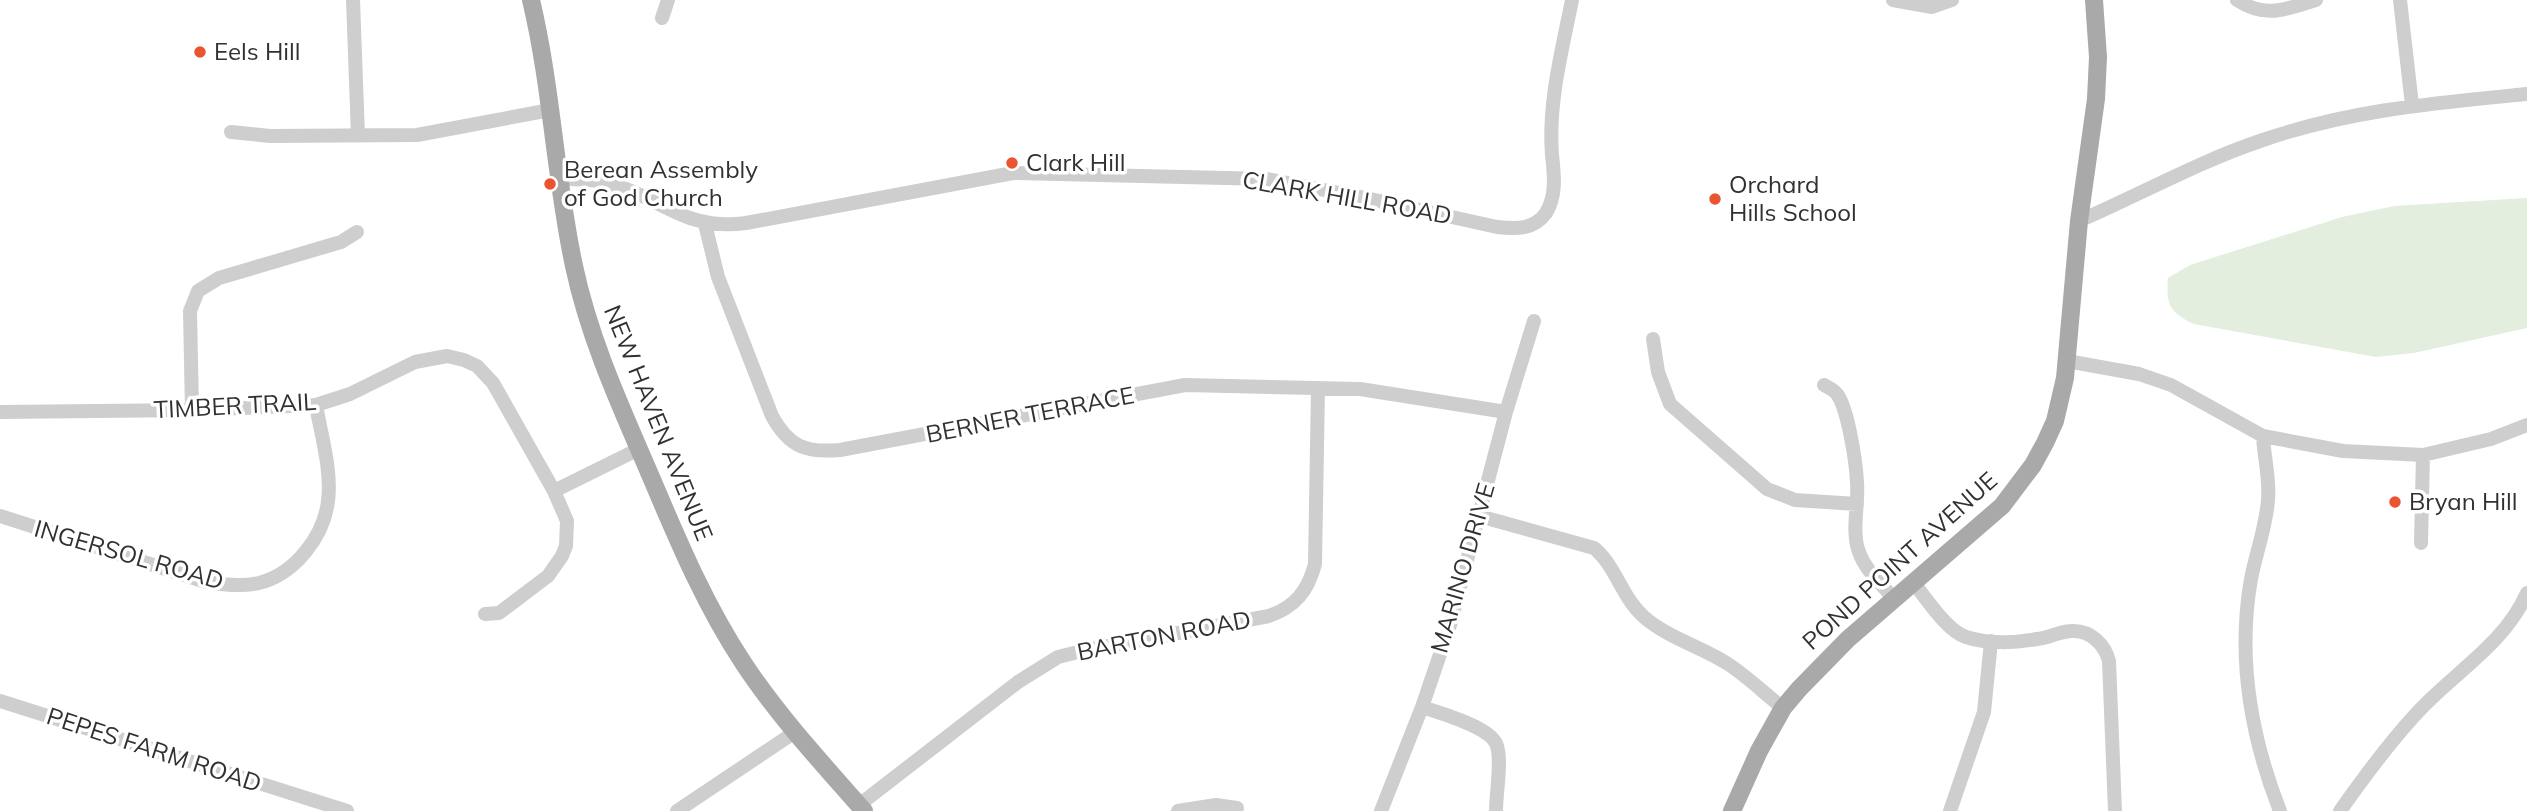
<svg xmlns="http://www.w3.org/2000/svg" width="2527" height="811" font-family="Mulish,sans-serif">
<style>
.green{fill:#e3eedf}
.lines{fill:none;stroke-linecap:round;stroke-linejoin:round}
.minor{stroke:#cecece;stroke-width:14}
.major{stroke:#a9a9a9;stroke-width:18}
.poi-dot{fill:#eb5430;stroke:#fff;stroke-width:2.5}
.labels{text-anchor:middle;stroke-width:7;stroke-linejoin:round;paint-order:stroke}
.poi-label{font-size:24px;fill:#313131;stroke:#fff;text-anchor:start}
.street-label{font-size:24px;fill:#313131;stroke:#fff}
</style>
<rect width="100%" height="100%" fill="#fff"/>
<!-- green -->
<path class="green" d="M2527,198v130l-113,25 -38,4 -182,-33c-25,-11 -28,-20 -26,-46l22,-13 152,-48 52,-11z"/>
<g class="lines">
<!-- minor -->
<path class="minor" d="M353,0l5,136
M1893,0l39,7 20,-7
M2237,0c29,19 49,9 79,0
M2400,0l12,105
M662,18l6,-18
M231,132l39,4 147,-1 133,-25
M560,179c18,0 36,0 54,6 52,15 71,46 132,38l267,-50 254,6 99,19 131,29c19,2 37,3 49,-14 11,-18 8,-39 6,-58 -4,-53 10,-104 20,-155
M2079,221c60,-26 119,-59 181,-80 88,-31 175,-38 267,-47
M705,224l13,53 54,139c17,31 34,37 68,34l345,-65 175,4 146,23
M1653,339l5,33 12,32 97,85 28,11 62,4
M2067,361l72,13 32,11 92,51 80,15 80,4 68,-16 36,-14
M1824,385c5,3 9,4 13,9 11,15 19,68 20,88 2,22 -6,49 2,70 6,18 23,32 35,47
M192,410l-2,-99 8,-20 21,-13 122,-36 16,-10
M0,412l192,-2 124,-5 34,-11 65,-32 32,-6 17,4 13,6 16,17 61,108 13,30 -1,25 -4,10 -14,20 -49,37 -14,1
M2263,436c1,21 7,43 5,64 -2,27 -12,53 -17,79 -14,79 0,158 29,232
M554,491l85,-42
M0,516l206,66c18,3 36,5 53,1 36,-9 65,-47 69,-82 4,-31 -7,-66 -12,-96
M1479,516l115,32c22,18 28,50 50,69 24,21 58,30 84,47 20,13 37,30 55,44
M2421,543l2,-88
M1913,582c13,16 34,49 53,55 21,7 49,6 71,2 12,-1 25,-9 37,-8 17,0 31,14 35,30l6,150
M0,701l347,110
M1422,707c17,6 70,20 75,39 5,16 -1,47 -1,65
M859,805l159,-123 40,-25 24,-6 187,-35c26,-9 39,-25 46,-52l3,-176
M677,811l118,-79
M1178,811l38,-6 21,3
M1381,811l41,-104 28,-82 56,-213 28,-91
M1950,811l34,-99 7,-71
M2340,811c24,-34 48,-67 76,-97 37,-41 88,-69 111,-121"/>
<!-- major -->
<path class="major" d="M531,0c21,88 24,178 43,266 15,71 45,137 74,204 28,66 56,134 96,194 35,53 78,99 120,147
M1732,811l27,-60 24,-43 16,-19 49,-50 154,-133 31,-41 12,-22 10,-22 10,-43 14,-157 17,-122 2,-42 -4,-57"/>
</g>
<!-- markers -->
<g class="poi-dot">
<circle cx="200" cy="52" r="7"/>
<circle cx="1012" cy="163" r="7"/>
<circle cx="550" cy="184" r="7"/>
<circle cx="1715" cy="199" r="7"/>
<circle cx="2395" cy="502" r="7"/>
</g>
<g class="labels">
<!-- poi labels -->
<g class="poi-label">
<text x="214" y="60">Eels Hill</text>
<text x="1026" y="171">Clark Hill</text>
<text x="564" y="178">Berean Assembly<tspan x="564" dy="28">of God Church</tspan></text>
<text x="1729" y="193">Orchard<tspan x="1729" dy="28">Hills School</tspan></text>
<text x="2409" y="510">Bryan Hill</text>
</g>
<!-- street labels -->
<g class="street-label">
<text transform="translate(1347 198) rotate(10)" y="8">CLARK HILL ROAD</text>
<text transform="translate(235 406) rotate(-3)" y="8">TIMBER TRAIL</text>
<text transform="translate(1030 415) rotate(-11)" y="8">BERNER TERRACE</text>
<text transform="translate(658 423) rotate(68)" y="8">NEW HAVEN AVENUE</text>
<text transform="translate(129 555) rotate(16)" y="8">INGERSOL ROAD</text>
<text transform="translate(1900 561) rotate(-42)" y="8">POND POINT AVENUE</text>
<text transform="translate(1463 568) rotate(-74)" y="8">MARINO DRIVE</text>
<text transform="translate(1164 636) rotate(-11)" y="8">BARTON ROAD</text>
<text transform="translate(154 750) rotate(18)" y="8">PEPES FARM ROAD</text>
</g>
</g>
</svg>
